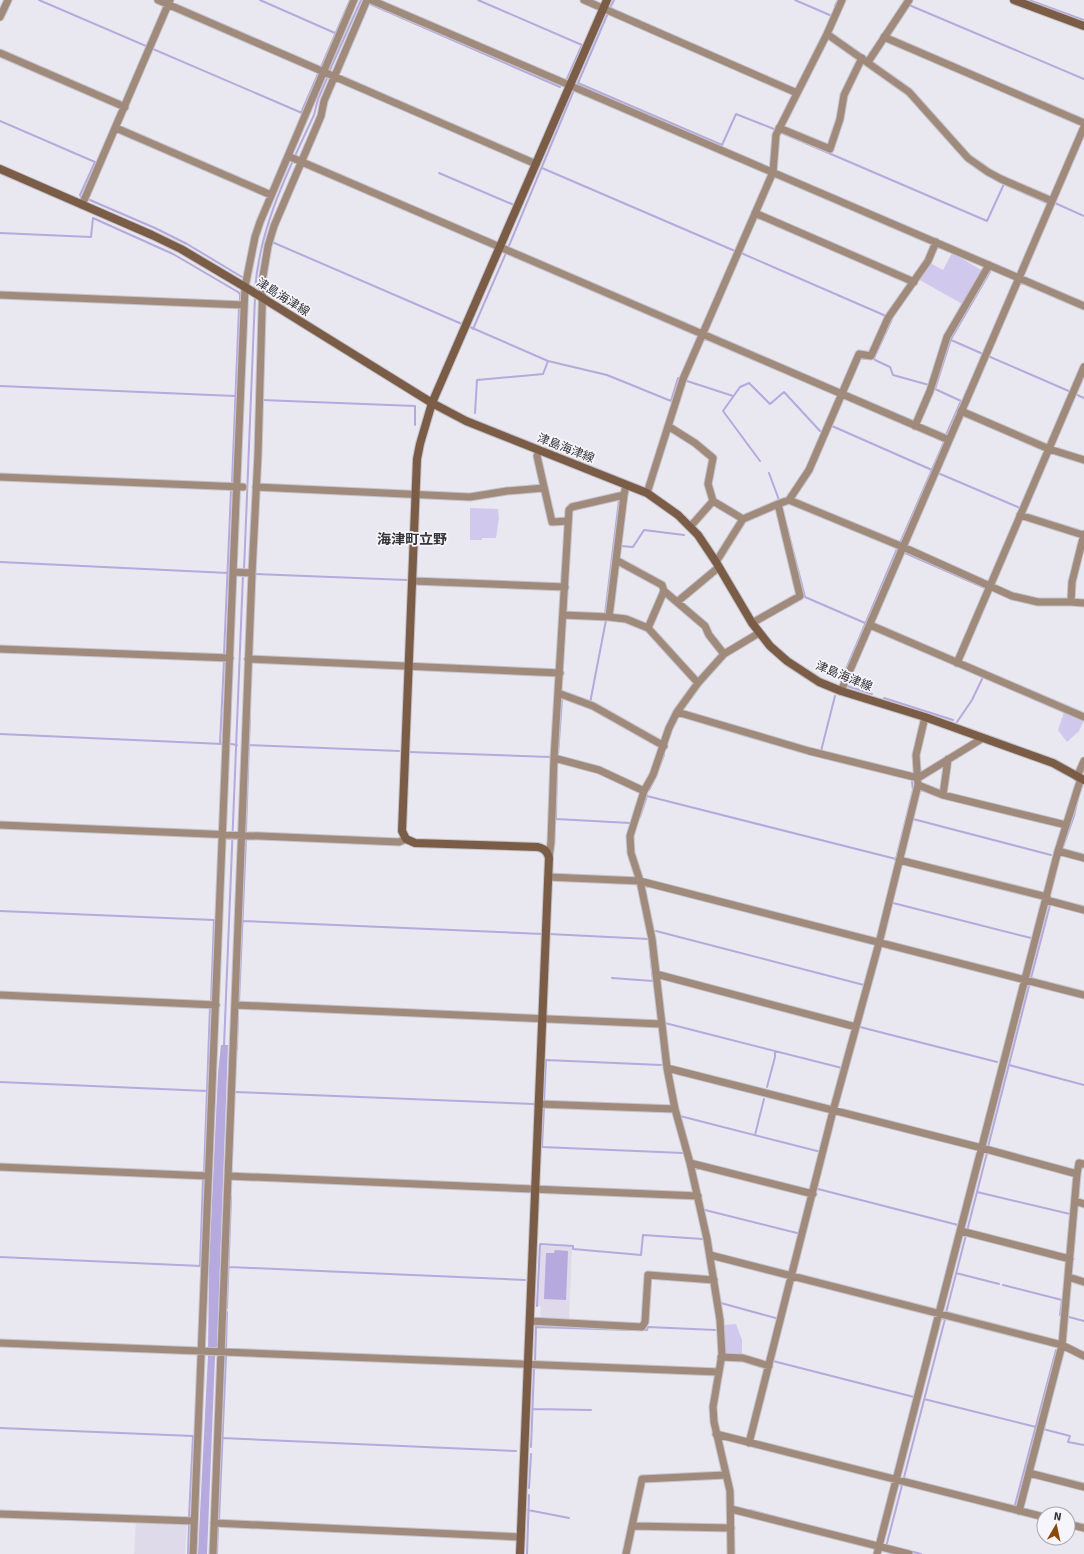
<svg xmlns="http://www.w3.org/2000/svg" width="1084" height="1554" font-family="Signika,'Noto Sans JP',sans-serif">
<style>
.built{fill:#dedae9}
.green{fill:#d0c8ed}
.water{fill:#b5a9dd}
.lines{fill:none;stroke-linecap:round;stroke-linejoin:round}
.stream{stroke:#b5a9dd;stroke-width:2}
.street-casing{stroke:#c5c3ca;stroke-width:9}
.secondary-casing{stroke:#c5c3ca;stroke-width:10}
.street{stroke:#9f8a7b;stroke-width:7}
.secondary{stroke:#7b5d47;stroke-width:8}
.labels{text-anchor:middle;stroke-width:3.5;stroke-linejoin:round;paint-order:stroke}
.street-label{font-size:12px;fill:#343336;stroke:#f6f5fc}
.quarter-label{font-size:14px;font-weight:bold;fill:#343336;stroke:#f6f5fc}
</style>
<rect width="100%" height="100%" fill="#e9e7ef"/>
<!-- built -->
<path class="built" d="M541,1246l31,1 -3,75 -29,-2 1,-14h-3z
M136,1522l51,2 -2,30h-51z"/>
<!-- green -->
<path class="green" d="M952,253l31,18 -19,34 -46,-26 12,-16 13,7z
M470,508l28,1 1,9 -3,20h-14v2h-12z
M1064,712l20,8 -5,11 -12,11 -9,-12z
M736,1324l6,16v15l-17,1 -2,-31z"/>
<!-- water -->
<path class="water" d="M221,1045h7l-11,301 -2,11 -8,197h-9l10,-198 1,-89 9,-193z
M555,1250l13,1 -2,49 -22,-1 2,-46h8z"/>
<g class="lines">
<!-- stream -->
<path class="stream" d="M39,0l263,113
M260,0l75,33
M478,0l104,45 -16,36
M795,0l37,16v-2
M1029,0l55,20
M370,4l190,83
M909,5l175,74
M835,6l3,-6
M610,8l4,-8
M608,13l-30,70 144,62 14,-31 38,15
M321,67l29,-67
M329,72l32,-72
M301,113l17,-39
M0,121l95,41 -15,33 1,2
M782,133l205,88 17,-37 43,19
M542,168l193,83
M439,173l75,32
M90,200l65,28 32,16 55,33
M1055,203l29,13
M0,233l91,4 2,-19 80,36 65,38 2,2v8
M272,242l190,82
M508,248l66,-158
M741,253l145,63
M255,291c4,-63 33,-120 59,-176l4,-16 10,-23
M890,318l2,1 -18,39 1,2 15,7 3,8 36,10
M470,327l78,34 59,14 64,26 7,-23h2
M473,329l33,-76
M951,340l32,14
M988,356l83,36
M687,381l46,15
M0,386l235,10
M1075,394l9,4
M262,400l153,6v19
M475,413l2,-33 66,-6 5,-13
M832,426l100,44
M946,435l15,-34 -26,-12 16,-50 40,-69
M760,461l-37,-50 17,-24 9,-4 21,21 14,-12 36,39
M769,473l10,27
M938,473l82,35
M232,483l7,-175
M787,527l18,70 60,26
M900,543l44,-101
M621,546l12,1 11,-17 40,5
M905,553l80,35
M0,562l228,11
M244,570l11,-273
M255,574l152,6
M605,614l14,-114
M224,655l7,-165
M841,681l56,-132
M847,686l25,8
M884,698l69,22
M590,703l16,-83
M957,722l15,-22 11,-23
M0,734l223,10
M220,744l4,-83
M231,744l6,1
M249,745l150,6
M409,752l141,5
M823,752l-2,-1 14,-55
M558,755l4,-56
M557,762l-1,57 74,4
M656,776l8,-21
M649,790l5,-10
M640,817l7,-21 249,63 17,-69 -1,-8
M913,819l138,36
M246,831l4,-117
M1063,847l11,-31 4,-18
M893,903l138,35
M0,911l214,9 -3,82
M242,921l300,13
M656,931l208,54
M549,934l100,5v1
M612,978l41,3 -3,-29
M1031,978l19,-73
M239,1002l7,-163
M665,1023l177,45
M860,1027l137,35
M224,1046l19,-471
M237,1049l1,-39
M1009,1065l75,20
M0,1082l207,9
M767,1087l8,-30v-6
M235,1092l299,12
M544,1102l2,-42 115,5
M544,1107l-2,40 141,6
M680,1116l141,36
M755,1135l9,-36
M988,1147l41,-161
M204,1173l6,-166
M818,1189l140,36
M977,1192l93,22
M705,1210l96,24
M0,1257l201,9
M200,1266l3,-87
M229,1267l296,13
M956,1273l43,11
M1003,1285l59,15 -2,15
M721,1303l58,16
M537,1306l3,-62 33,2v3l68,6 2,-20 60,4
M227,1308l4,-111
M946,1313l41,-160
M1069,1317l15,4
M536,1327l95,3
M642,1330h5l1,-3 67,3
M226,1348l1,-36
M773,1361l141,36
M535,1362l1,-36
M924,1399l112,28
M533,1409l58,1
M0,1428l193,8 -4,81
M1043,1429l27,7 -2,6 16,3
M222,1438l294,13
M531,1447l3,-78
M529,1488l2,-34
M1015,1505l41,-155
M528,1510l41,8
M750,1510l45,12
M219,1520l7,-164
M886,1547l59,-228
M910,1551l11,3
M188,1554l1,-29
M217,1554l1,-26
M527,1554l2,-59"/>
<!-- street casing -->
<g class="street-casing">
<path id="street" d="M158,0l378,164
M371,0l713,306
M584,0l213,93
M0,17l8,-17
M827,34l82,58 59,66 20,14 13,7 51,22
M884,37l200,86
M0,53l125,54
M868,62l41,-62
M116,128l155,67
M779,128l51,21 10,-30 4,-24 18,-37
M288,156l661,284
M82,205l88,-205
M755,213l159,69
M0,295l244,10
M961,411l88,38 35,11
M668,426l27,17 18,15 -5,26 5,17
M915,426l15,-35 17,-54 42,-72
M539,451l-2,5 15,66 16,-1
M0,477l243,10
M256,487l214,10 37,-6 37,-3
M647,493l36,-114 90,-207 3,-37 51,-101 15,-34
M789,500l114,47 109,49 26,6h33l13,1
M1020,515l63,20
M690,527l23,-26 30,18
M616,560l46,25 2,6 41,35 4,9 15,19
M716,562l27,-43 35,-15
M252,573l-19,-1 12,-285 10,-50 5,-15 94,-222
M412,581l153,6
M677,602l42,-35
M1071,602l1,-20 12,-48
M563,615l46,2 15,-122
M609,617l17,2 22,9 50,55
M752,623l48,-27 -22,-92 11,-4 20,-30 50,-116 12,2 17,-38 40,-57 8,-19
M870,625l214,92
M648,628l16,-37
M0,649l230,9
M248,659l312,14
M957,663l127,-296
M841,691l243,-564
M558,693l35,13 71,40
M677,712l132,39 109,27 65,-40
M554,758l45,12 45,21
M1077,777l7,-16
M918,785l25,10 123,30
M943,795l5,-36
M0,825l399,17 7,-3
M1058,851l26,7
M549,858l2,-16 3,-84 15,-248 3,-3 52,-12 2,-10
M899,860l148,37
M548,877l92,4 444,114
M1046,900l38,10
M656,974l200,53
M0,995l216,10
M235,1005l426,19
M667,1068l315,80 95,26 -15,171 -43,166
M538,1104l137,5
M690,1163l123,31
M0,1167l208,9
M1077,1174l2,-11 5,1
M228,1176l470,20
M1075,1201l9,3
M961,1231l109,28
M710,1255l352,90 22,11
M1068,1277l16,5
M530,1321l112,6 3,-5 3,-47 66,5
M0,1343l719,29
M721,1357l22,1 26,8
M716,1434l328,83
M749,1443l84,-332 46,-168 39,-158 -2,-30 9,-38
M1029,1473l55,14
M731,1509l178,45
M0,1514l194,7
M214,1523l307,14
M1068,1524l16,4
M632,1526l99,2
M193,1554l40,-982
M213,1554l39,-981 6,-119 5,-178 5,-30 6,-20 47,-110 3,-15 43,-101
M626,1554l16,-75 84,-4
M731,1554l-1,-63 -16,-69 -1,-15 9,-53 -2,-34 -13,-81 -17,-76 -15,-54 -8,-41 -15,-129 -12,-58 -9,-28 -1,-17 14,-45 9,-16 16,-47 8,-16 21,-29 26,-29 35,-21
M877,1554l181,-703 23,-73"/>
</g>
<!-- secondary casing -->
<g class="secondary-casing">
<path id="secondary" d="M1014,0l70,26
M0,169l152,66 29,14 64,38 187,116 34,18 181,72 31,22 20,20 18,27 36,61 18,23 17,15 32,21 22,9 84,26 128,46 31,17
M520,1554l29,-696c-2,-7 -4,-9 -11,-11l-123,-4 -9,-4 -4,-8 15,-372 3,-15 12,-41 175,-403"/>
</g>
<!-- street -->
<use href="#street" class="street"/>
<!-- secondary -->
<use href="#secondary" class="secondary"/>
</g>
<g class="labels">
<!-- street labels -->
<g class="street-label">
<text transform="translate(283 297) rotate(32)" y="4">津島海津線</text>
<text transform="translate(566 448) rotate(21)" y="4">津島海津線</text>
<text transform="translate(844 676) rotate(22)" y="4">津島海津線</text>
</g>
<!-- quarter labels -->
<g class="quarter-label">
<text x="412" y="544">海津町立野</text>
</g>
</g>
<!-- north arrow -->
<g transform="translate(1056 1526) rotate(9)"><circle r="19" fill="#f6f5fc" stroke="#a8a7ad"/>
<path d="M0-3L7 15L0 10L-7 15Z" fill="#884a0b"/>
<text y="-6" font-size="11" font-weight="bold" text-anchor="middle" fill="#343336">N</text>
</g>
</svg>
